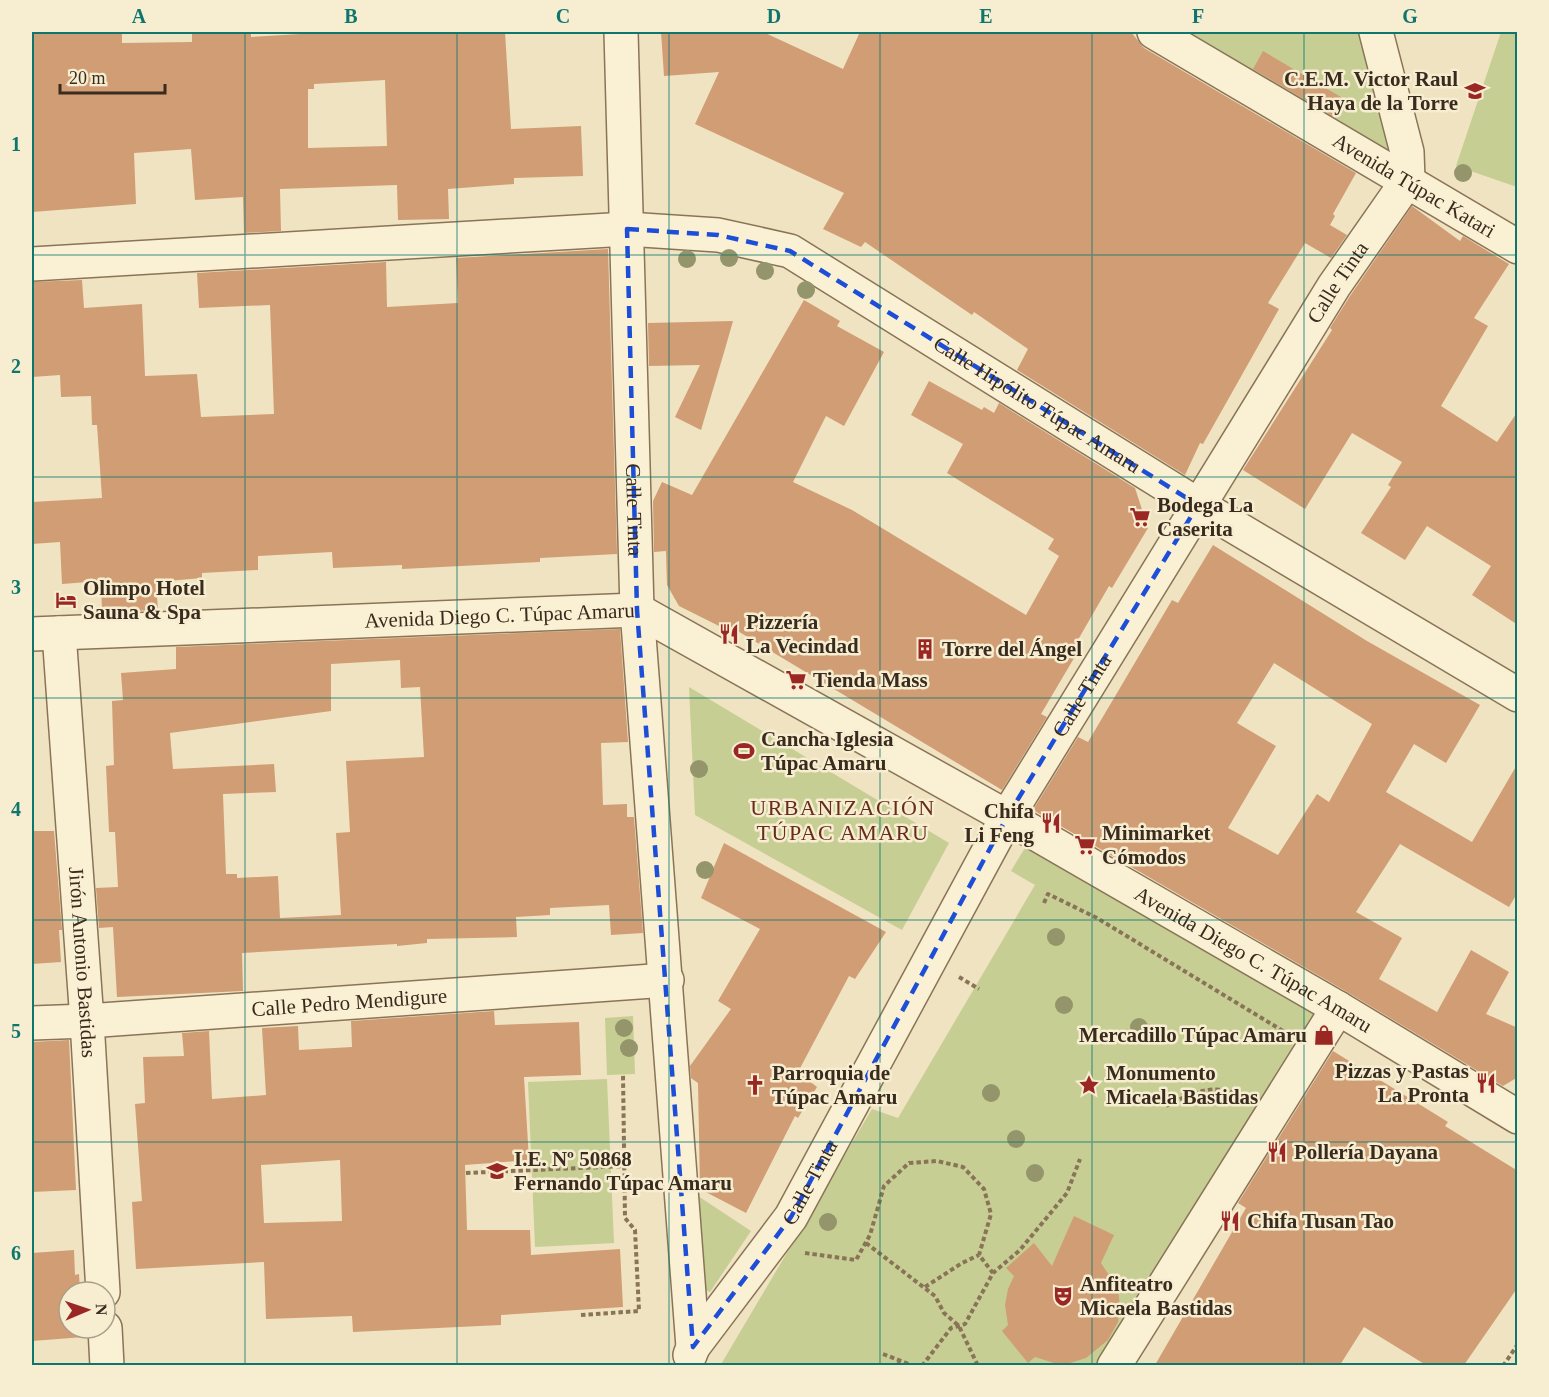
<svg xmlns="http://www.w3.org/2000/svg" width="1549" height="1397" font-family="'Times New Roman',serif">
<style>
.green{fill:#c6ce94}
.building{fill:#d09d75;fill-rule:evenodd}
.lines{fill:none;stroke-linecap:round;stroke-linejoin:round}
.minor-casing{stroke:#8a7458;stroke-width:36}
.path{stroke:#8a7458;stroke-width:4;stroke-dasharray:4.5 3;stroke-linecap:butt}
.minor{stroke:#faf0d4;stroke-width:33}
.tree{fill:#94956a}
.marked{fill:none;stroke:#1d4ed8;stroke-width:4.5;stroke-dasharray:12 8;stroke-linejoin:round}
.grid{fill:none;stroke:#0f766e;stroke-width:1.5;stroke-opacity:0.55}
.labels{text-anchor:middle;stroke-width:5;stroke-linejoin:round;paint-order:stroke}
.poi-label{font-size:21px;font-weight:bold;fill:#392b1d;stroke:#f7edd1;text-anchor:start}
.street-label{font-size:21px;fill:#392b1d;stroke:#f7edd1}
.neighbourhood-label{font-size:22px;letter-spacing:1.5px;fill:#672c1a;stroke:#f7edd1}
.neatline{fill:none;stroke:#0f766e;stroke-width:2}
.grid-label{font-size:20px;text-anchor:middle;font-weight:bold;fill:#0f766e}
</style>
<rect width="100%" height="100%" fill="#f0e3c1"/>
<!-- green -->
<path class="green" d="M1184,32h178l32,131z
M1501,32h16v155l-61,-21z
M689,687l260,156 -47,87 -207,-115z
M1029,841l299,180 -227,344 -381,1 152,-257 26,9 137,-233 -24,-14z
M633,1016l2,58 -28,1 -2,-57z
M607,1079l7,164 -79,4 -7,-165z
M698,1196l53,35 -41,61 -5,-2z"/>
<!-- building -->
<path class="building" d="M32,32h90v11l70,-1v-10h59v5l83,-5h171l6,97 70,-3 2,50 -69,2v6l-66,5 1,30 -51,1 -1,-35 -117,4 1,42 -37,2 -1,-36 -48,3 -4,-51 -57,4 2,51 -104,8zM385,80l2,66 -79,2v-59h6v-5z
M661,32h102l80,37 17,-37h271l13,16 212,125 -23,41 2,2 -5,9 17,10 -16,23 -26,-15 -37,60 11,6 -76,135 -3,-1 -15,32 -168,-105 11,-21 -54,-37 -2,3 -107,-73 -4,5 -38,-18 21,-36 -149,-69 24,-52 -55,4z
M1263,51l83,49 -10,18 -83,-49z
M1412,206l48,35 3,-5 46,28 -35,54 14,8 -47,80 56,36 21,-31v214l-46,-30 19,-29 -64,-40 -22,34 -44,-27 30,-46 -3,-2 14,-23 -50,-29 -47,76 -62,-39 89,-140 -2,-2 20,-32z
M608,249l9,305 -77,4v4l-138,7v-4l-69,3 -1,-16 -74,4v14l-56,3v5l-46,4 2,28 -56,2 -1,-31 -39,3 -2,-42 -28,2v-42l70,-4 -5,-73h-5l-1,-29 -30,1 -1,-22 -28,2v-95l50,-2 2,28 58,-4 3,72 52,-2 4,43 73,-3 -4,-109 -71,3 -2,-35 189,-11 1,45 71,-4 -2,-45z
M804,300l36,21 -3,5 47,26 -40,74 -18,-10 -33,66 59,28 174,105 33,-59 -11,-7 6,-10 -107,-66 16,-29 -52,-29 18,-34 53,29 2,-3 10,6 5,-10 136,85 13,40 -36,60 -3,-2 -34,59 5,3 -39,66 6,3 -45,73 -271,-163 -2,4 -50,-25 -12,-21 -1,-34 -12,1 -1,-51 9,-19 30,13z
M733,321l-8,28 -24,81 -26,-13 25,-52 -51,1 -1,-43z
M1213,545l154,96 113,64 -34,58 -32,-19 -28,48 86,50 46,-79v129l-9,15 -109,-63 -44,68 46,26 -23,41 58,33 34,-62 38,22 -23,42 32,14v49l-15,9 -156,-94 -314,-182 45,-73 10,5 84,-142 6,3zM1274,663l98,61 -43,78 -12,-8 -39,61 -50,-27 48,-82 -39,-23z
M620,629l8,113 -27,1 2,62 24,-1v13h7l9,116 -32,2 -2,-30 -59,3v7l-34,2 1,20 -90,2v4l-30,3v-2l-155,9 1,38 -126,6 -4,-70 -14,1 -3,-40 22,-1 -3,-55h-6l-3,-66 8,-1 -2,-64 11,-1 -2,-27 55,-4v-22zM400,660l1,28 19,-1 4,70 -78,4 4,71 -14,1 5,82 -61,3 -2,-42 -41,2v-4h-11l-3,-80 53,-2 -2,-28 -101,5 -3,-36 161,-22v-47z
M32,831h22l8,99h-3l2,32 -29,2z
M724,843l162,89 -31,47 -6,-3 -51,96 19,15 -19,31 -3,-2 -49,97 -46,-24 -2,-106 -7,-5 -1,-12 41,-57 -13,-8 42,-72 -59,-31z
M494,1011l1,14 84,-3 2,53 -57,2 5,83 -64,5 2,65h63l1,25 89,-6 3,58 -122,8v10l-148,7 -1,-16 -86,3 -2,-57 -128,7 -4,-67 10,-1 -7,-97 10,-1 -2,-46 41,-1 -2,-23 27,-2 3,68 54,-4 -4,-67 36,-2 1,24 53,-3 -1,-26zM340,1160l2,61 -78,2 -3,-58z
M69,1040l7,150 -44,2v-150z
M1333,1051l115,71 -3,4 73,45v116l-54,78h-38l-62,-38 -24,38h-185l91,-157 -8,-5z
M1074,1216l40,19 -13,28 17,26 2,17 -2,16 -10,18 -22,18 -16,5h-16l-19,-6 -7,6 -26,-32 6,-6 -3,-20 3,-16 6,-13 -8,-8 28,-25 18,23z
M74,1250l1,25 4,-1 1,18h-11v36h14l1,9 -52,4v-88z"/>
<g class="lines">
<!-- minor casing -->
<g class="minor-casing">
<g id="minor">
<path id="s1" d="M621,32l16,578 56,737 -3,8"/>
<path id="s2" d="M1154,32l364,215"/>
<path id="s3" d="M32,264l595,-35 91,6 72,16 408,254 320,190"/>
<path id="s4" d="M59,633l28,388 16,271"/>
<path id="s5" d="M32,634l605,-24 370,207 331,191 180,109"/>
<path id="s6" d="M32,1023l55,-2 580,-41"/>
<path d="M105,1328l2,38"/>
<path id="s7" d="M693,1347l98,-130 216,-400 327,-531 74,-106 -1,-28 -31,-120"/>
<path d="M1114,1366l224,-358"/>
</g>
</g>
<!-- path -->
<path class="path" d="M1044,903l4,-9 49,24 186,113
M959,977l20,12
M1166,1106c28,-14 48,-24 77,-9
M466,1173l159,-7
M866,1243l69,53 9,17 15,13 19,40
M805,1253l51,7 14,-25 14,-49 25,-23 28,-2 26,6 21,22 7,25 -12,41 14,18
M925,1287l37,-24 17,-8
M581,1315l58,-4 -4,-81 -10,-12 -2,-144
M883,1354l31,12
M897,1366l4,-6
M922,1366l29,-38 14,-4 28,-51 27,-23 47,-57 13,-34
M1503,1366l15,-22"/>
<!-- minor -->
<use href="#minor" class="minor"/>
</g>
<!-- trees -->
<g class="tree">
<circle cx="1463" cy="173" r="9"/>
<circle cx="729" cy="258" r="9"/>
<circle cx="687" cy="259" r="9"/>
<circle cx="765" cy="271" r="9"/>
<circle cx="806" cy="290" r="9"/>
<circle cx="699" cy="769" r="9"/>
<circle cx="705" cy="870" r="9"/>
<circle cx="1056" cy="937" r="9"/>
<circle cx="1064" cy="1005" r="9"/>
<circle cx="1139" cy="1027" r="9"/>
<circle cx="624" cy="1028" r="9"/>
<circle cx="629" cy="1048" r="9"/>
<circle cx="991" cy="1093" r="9"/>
<circle cx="1016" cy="1139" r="9"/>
<circle cx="1035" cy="1173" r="9"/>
<circle cx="828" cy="1222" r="9"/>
</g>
<!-- marked area -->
<path class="marked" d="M627,229l91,6 72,16 408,254 -191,312 -216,400 -98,130 -56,-737z"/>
<!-- grid -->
<path class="grid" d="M245,32v1334M457,32v1334M669,32v1334M880,32v1334M1092,32v1334M1304,32v1334M32,255h1486M32,477h1486M32,698h1486M32,920h1486M32,1142h1486"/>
<!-- icons -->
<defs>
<g id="school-bare" transform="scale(1.62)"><path d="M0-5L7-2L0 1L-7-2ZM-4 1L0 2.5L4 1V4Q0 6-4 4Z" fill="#9b2725" stroke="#f7edd1" stroke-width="2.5" paint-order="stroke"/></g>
<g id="supermarket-bare" transform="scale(1.62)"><path d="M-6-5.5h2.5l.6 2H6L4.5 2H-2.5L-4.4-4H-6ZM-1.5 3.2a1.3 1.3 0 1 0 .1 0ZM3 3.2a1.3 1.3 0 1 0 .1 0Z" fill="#9b2725" stroke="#f7edd1" stroke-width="2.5" paint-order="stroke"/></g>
<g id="hotel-bare" transform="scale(1.62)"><path d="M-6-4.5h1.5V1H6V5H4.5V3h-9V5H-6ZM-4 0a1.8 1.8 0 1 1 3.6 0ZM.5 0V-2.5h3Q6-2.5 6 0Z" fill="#9b2725" stroke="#f7edd1" stroke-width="2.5" paint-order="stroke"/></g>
<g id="restaurant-bare" transform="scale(1.62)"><path d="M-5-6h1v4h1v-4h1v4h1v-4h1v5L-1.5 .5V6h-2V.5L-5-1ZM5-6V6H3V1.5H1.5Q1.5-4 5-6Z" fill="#9b2725" stroke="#f7edd1" stroke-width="2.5" paint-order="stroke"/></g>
<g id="building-bare" transform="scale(1.62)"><path d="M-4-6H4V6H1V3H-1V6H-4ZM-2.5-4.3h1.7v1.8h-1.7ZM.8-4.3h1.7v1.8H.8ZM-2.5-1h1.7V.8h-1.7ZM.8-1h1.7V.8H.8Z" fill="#9b2725" stroke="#f7edd1" stroke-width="2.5" paint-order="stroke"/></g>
<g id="stadium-bare" transform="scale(1.62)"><path d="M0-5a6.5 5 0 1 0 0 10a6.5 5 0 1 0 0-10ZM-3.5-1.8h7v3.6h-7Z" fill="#9b2725" stroke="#f7edd1" stroke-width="2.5" paint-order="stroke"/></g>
<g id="shop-bare" transform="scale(1.62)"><path d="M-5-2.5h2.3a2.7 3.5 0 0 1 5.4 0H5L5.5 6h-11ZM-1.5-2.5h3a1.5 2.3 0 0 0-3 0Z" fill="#9b2725" stroke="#f7edd1" stroke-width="2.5" paint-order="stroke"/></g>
<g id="church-bare" transform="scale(1.62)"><path d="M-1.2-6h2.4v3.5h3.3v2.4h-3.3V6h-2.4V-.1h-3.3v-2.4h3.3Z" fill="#9b2725" stroke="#f7edd1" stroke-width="2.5" paint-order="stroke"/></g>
<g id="sight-bare" transform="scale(1.62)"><path d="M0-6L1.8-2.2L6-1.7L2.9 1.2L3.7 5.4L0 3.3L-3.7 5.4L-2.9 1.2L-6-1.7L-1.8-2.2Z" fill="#9b2725" stroke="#f7edd1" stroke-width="2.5" paint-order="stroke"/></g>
<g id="theatre-bare" transform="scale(1.62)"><path d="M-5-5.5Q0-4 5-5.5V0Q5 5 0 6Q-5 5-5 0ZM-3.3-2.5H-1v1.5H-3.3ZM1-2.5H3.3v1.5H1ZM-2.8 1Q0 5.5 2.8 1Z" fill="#9b2725" stroke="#f7edd1" stroke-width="2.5" paint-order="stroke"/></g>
</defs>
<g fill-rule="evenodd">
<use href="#school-bare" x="1475" y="91"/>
<use href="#supermarket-bare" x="1140" y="517"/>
<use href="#hotel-bare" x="66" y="600"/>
<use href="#restaurant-bare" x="729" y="634"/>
<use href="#building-bare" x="925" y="649"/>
<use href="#supermarket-bare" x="796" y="680"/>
<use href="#stadium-bare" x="744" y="751"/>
<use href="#restaurant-bare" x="1051" y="823"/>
<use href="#supermarket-bare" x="1085" y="845"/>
<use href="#shop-bare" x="1324" y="1035"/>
<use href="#restaurant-bare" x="1486" y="1083"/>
<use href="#church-bare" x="755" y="1085"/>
<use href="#sight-bare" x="1089" y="1085"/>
<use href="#restaurant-bare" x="1277" y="1152"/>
<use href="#school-bare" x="497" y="1171"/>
<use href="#restaurant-bare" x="1230" y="1221"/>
<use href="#theatre-bare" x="1063" y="1296"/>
</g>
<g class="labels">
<!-- poi labels -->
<g class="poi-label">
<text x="1458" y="86" text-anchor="end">C.E.M. Victor Raul<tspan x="1458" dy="24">Haya de la Torre</tspan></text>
<text x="1157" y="512">Bodega La<tspan x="1157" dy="24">Caserita</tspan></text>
<text x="83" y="595">Olimpo Hotel<tspan x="83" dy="24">Sauna &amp; Spa</tspan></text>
<text x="746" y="629">Pizzería<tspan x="746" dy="24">La Vecindad</tspan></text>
<text x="942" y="656">Torre del Ángel</text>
<text x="813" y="687">Tienda Mass</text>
<text x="761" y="746">Cancha Iglesia<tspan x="761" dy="24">Túpac Amaru</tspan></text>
<text x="1034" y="818" text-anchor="end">Chifa<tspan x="1034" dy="24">Li Feng</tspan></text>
<text x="1102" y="840">Minimarket<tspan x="1102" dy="24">Cómodos</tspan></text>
<text x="1307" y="1042" text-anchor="end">Mercadillo Túpac Amaru</text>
<text x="1469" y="1078" text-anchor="end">Pizzas y Pastas<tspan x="1469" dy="24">La Pronta</tspan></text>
<text x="772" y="1080">Parroquia de<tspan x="772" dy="24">Túpac Amaru</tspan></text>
<text x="1106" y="1080">Monumento<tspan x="1106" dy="24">Micaela Bastidas</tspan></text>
<text x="1294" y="1159">Pollería Dayana</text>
<text x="514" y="1166">I.E. Nº 50868<tspan x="514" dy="24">Fernando Túpac Amaru</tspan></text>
<text x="1247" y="1228">Chifa Tusan Tao</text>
<text x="1080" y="1291">Anfiteatro<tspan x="1080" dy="24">Micaela Bastidas</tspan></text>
</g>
<!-- street labels -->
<g class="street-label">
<text dy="7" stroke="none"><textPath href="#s2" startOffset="302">Avenida Túpac Katari</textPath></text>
<text dy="7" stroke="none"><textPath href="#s7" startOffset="1246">Calle Tinta</textPath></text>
<text dy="7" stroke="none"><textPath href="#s3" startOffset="1052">Calle Hipólito Túpac Amaru</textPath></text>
<text dy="7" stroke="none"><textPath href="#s1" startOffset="478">Calle Tinta</textPath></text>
<text dy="7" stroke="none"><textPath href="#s5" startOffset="468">Avenida Diego C. Túpac Amaru</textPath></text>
<text dy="7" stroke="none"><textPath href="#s7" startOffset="760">Calle Tinta</textPath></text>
<text dy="7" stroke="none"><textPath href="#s5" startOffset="1314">Avenida Diego C. Túpac Amaru</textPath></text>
<text dy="7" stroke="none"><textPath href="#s4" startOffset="330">Jirón Antonio Bastidas</textPath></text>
<text dy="7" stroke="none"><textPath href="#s6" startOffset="318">Calle Pedro Mendigure</textPath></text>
<text dy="7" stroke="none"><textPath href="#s7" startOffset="202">Calle Tinta</textPath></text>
</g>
<!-- neighbourhood labels -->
<g class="neighbourhood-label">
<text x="843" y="815">URBANIZACIÓN<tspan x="843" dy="25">TÚPAC AMARU</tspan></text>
</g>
</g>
<!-- border -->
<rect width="1549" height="1397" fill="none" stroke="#f7edd1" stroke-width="66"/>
<!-- north arrow -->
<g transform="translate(87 1310) rotate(88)"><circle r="28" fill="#f7edd1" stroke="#ab9f89" stroke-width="1.5"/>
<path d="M0-4.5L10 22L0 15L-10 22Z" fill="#9b2725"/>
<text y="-9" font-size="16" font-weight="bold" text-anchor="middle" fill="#392b1d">N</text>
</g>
<!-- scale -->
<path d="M60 84v9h105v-9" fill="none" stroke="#392b1d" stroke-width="3"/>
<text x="69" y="84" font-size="18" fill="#392b1d" stroke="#f7edd1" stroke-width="4.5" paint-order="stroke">20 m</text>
<rect x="33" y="33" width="1483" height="1331" class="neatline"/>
<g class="grid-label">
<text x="139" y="23">A</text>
<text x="351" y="23">B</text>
<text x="563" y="23">C</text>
<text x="774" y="23">D</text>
<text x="986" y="23">E</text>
<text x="1198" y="23">F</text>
<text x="1410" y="23">G</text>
<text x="16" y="151">1</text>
<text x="16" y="373">2</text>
<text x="16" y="594">3</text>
<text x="16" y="816">4</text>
<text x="16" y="1038">5</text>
<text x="16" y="1260">6</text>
</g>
</svg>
